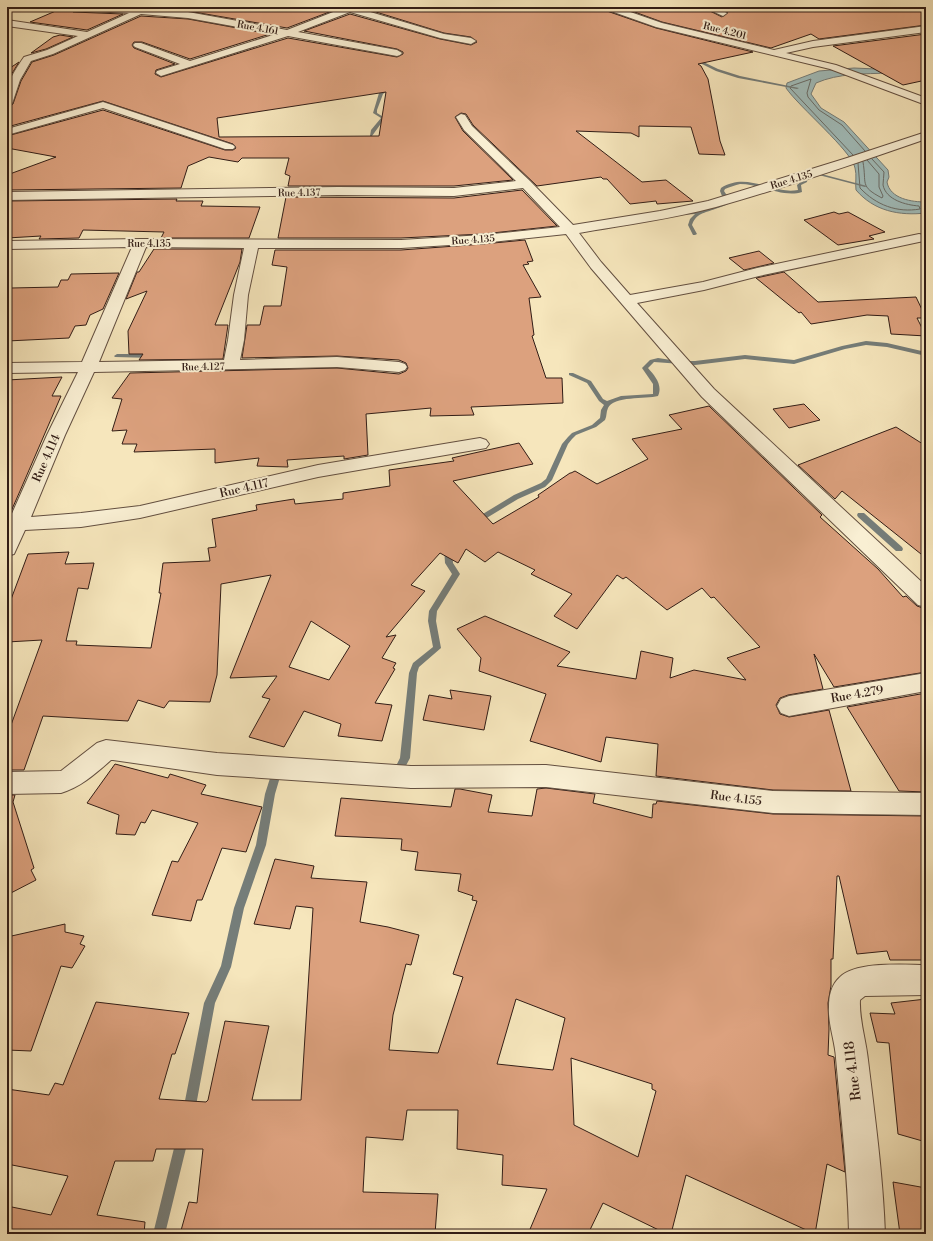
<svg xmlns="http://www.w3.org/2000/svg" width="933" height="1241" font-family="'Libre Bodoni',serif">
<style>
.water{fill:#a1bdbb;stroke:#757d79}
.lines{fill:none;stroke-linecap:round;stroke-linejoin:round}
.shore{stroke:#6a6d68;stroke-width:1}
.stream{fill:#757d79;fill-rule:evenodd}
.building{fill:#dca17e;stroke:#321d16;fill-rule:evenodd}
.minor-casing{stroke:#634f40;stroke-width:2}
.minor{fill:#f9efd3;fill-rule:evenodd}
.labels{text-anchor:middle;stroke-width:4;stroke-linejoin:round;paint-order:stroke}
.far-street-label{font-size:10px;fill:#321d16;stroke:#f9efd3}
.street-label{font-size:12px;fill:#321d16;stroke:#f9efd3}
.near-street-label{font-size:14px;fill:#321d16;stroke:#f9efd3}
</style>
<rect width="100%" height="100%" fill="#f6e6bc"/>
<filter id="stains"><feTurbulence type="fractalNoise" baseFrequency=".005" numOctaves="4"/><feColorMatrix values="0 0 0 0 .2 0 0 0 0 .09 0 0 0 0 .02 0 0 0 .5 -.17"/></filter>
<radialGradient id="worn" r=".72"><stop offset=".6" stop-color="#630" stop-opacity="0"/><stop offset="1" stop-color="#630" stop-opacity=".3"/></radialGradient>
<!-- water -->
<path class="water" d="M854,68l22,1 14,4c-26,1 -51,0 -74,10l-5,11 10,14 23,14 44,48 1,7 -2,5c3,17 25,20 39,20v11c-27,3 -52,-2 -70,-23 -1,-7 1,-15 -1,-22 -3,-17 -56,-61 -69,-80l1,-5 32,-12z"/>
<g class="lines">
<!-- shore -->
<path class="shore" d="M853,155l-63,-67 1,-2 20,-7 -4,14 1,4 11,13 23,15 23,26
M863,162c4,22 -4,24 19,36l1,-2 -4,-9v-13l-12,-14
M858,163l2,25c16,17 37,25 60,21l-1,-3c-13,-1 -33,-6 -36,-21 0,-4 1,-9 1,-13l-12,-13"/>
<!-- stream -->
<path class="stream" d="M693,57l25,12 22,7 59,12 -2,1 -59,-11 -22,-7 -24,-12z
M389,86l3,1 -9,7 -6,16v3l8,5 -13,18h-2l1,-6 10,-12 -8,-5 6,-20z
M810,171l57,15 -2,1 -54,-14 -3,2 -1,7 -6,3 1,7c-19,6 -42,-8 -62,-8 -5,1 -10,3 -15,5l-1,2 2,3 8,5v2c-6,3 -12,6 -19,8 -10,4 -19,4 -23,16l5,9 -2,1h-2l-5,-10 2,-6 5,-5 -14,1 -2,-1 33,-7 17,-7 -7,-4 -2,-5 1,-3c27,-17 51,7 77,2l-1,-5 6,-5 1,-7z
M866,341l21,2 39,9v4l-39,-9 -21,-2 -21,4 -51,15 -49,-5 -50,6 -41,-3 -6,6c7,8 15,17 10,28 -12,3 -45,0 -50,12 -2,4 -1,8 -3,12l-9,7 -20,8 -4,4 -4,5 -16,36 -7,7 -27,12 -38,23h-3l-4,-2 41,-25 27,-12 5,-4 16,-35 6,-7 4,-4 20,-8 8,-7 1,-8 3,-5 -5,-4 -12,-18 -18,-8v-2h4l18,8 12,18 4,2 14,-5 32,-2v-10l-11,-16 8,-8 8,-2 20,3h17l50,-6 49,5 48,-14z
M117,354h35l3,2 -3,2 -37,-1 -1,-1z
M271,366l3,2 -1,1 -41,3 -3,-2 3,-2z
M858,513h6l38,34 1,2 -1,2h-6l-38,-34 -1,-2z
M448,544l4,3 1,16 7,11 -23,37 -1,10 5,27 -22,19 -2,6 -7,85 -10,19 -3,1 -3,-1 -2,-3 8,-16 9,-85 4,-10 20,-16 -5,-26 1,-10 23,-37 -7,-11 -1,-16z
M280,767l3,1 2,3 -5,6 -5,17 -9,51 -22,63 -13,59 -16,36 -20,108 -2,4 -4,2 -4,-2 -2,-4 21,-108 17,-37 13,-58 22,-63 9,-51 6,-19 6,-7z
M182,1134l4,2 2,4 -23,94h-12l23,-94 2,-4z"/>
</g>
<!-- building -->
<path class="building" d="M65,7h3l5,5 50,2 -36,16 -57,-8z
M133,7h187l12,4 -45,17 -99,-17z
M366,7h28l20,4v-4h189l1,3 52,18 97,24 -55,12 3,2 7,13 12,62 5,14 -26,-1 -8,-27 -52,-1v11l-8,-4 -55,-2 66,51 24,-2 27,21 -36,3 -1,-3 -26,3 -23,-25h-4l-2,-2 -64,9 -64,-61 -7,-11 -5,-1 -6,4 8,14 50,49 -59,6h-166l2,-10 -5,-2 4,-16h-47l-4,4 -29,-5 -21,9 -7,22 -174,2v-15l49,-18 -49,-9v-12l96,-26 122,40h8l3,-2 -3,-4 -130,-43 -96,26v-19l6,-4 8,-23 11,-19 22,-7 87,-39 47,3 82,15 -80,25 -48,-17h-8l-2,3 2,3 41,16 -19,6 -1,4 6,3 127,-39 109,19 6,-3v-2l-6,-3 -93,-18 46,-17 90,25 31,6 6,-3 -6,-5 -27,-4 -81,-25zM386,92l-7,44 -160,1 -2,-19z
M621,7h81l20,10 6,-5 -10,-5h197l11,6v12l-107,14 -8,-5 -40,14 -109,-26z
M926,34v46l-23,5 -70,-39z
M60,35l13,2 -27,12 -15,4 22,-16z
M19,62l-8,13 -4,12v-17z
M522,190l35,36 -74,8 -82,4h-123l8,-41 168,1z
M177,199l-1,2h27l-2,5 59,1 -11,31h-88l3,-6 -81,-2 -4,8 -40,1 2,-3 -34,2v-37z
M834,212l5,2 9,-2 37,20 -16,4 5,3 -36,6 -34,-25z
M525,240l8,21 -6,1 2,2 -6,1 18,32 -12,1 5,37 -2,1 14,42h16l1,25 -92,4 3,8 -44,1 1,-8 -65,6 2,41 -24,4v-3l-57,4 1,7 -31,-1 2,-8 -44,5v-14l-81,3 3,-8h-15l5,-14 -15,1 10,-32 -10,-1 18,-25 207,-5 62,6 7,-3 2,-3 -2,-5 -7,-3 -62,-4 -95,2 5,-33h13l4,-19h17l6,-39 -15,-2 3,-15h126l82,-6z
M154,249h88l-2,13 -25,63h13l-5,34 -84,1 4,-6h-14l-1,-23 19,-40 -21,8 11,-27h2z
M759,251l15,12 -30,7 -15,-12z
M784,272l34,30 98,-5 10,21h-9l9,18 -35,-2 -3,-18 -21,-1 -56,9 -10,-12 -2,1 -43,-35z
M119,273l-16,36 -13,6 -4,10 -11,1 -6,12 -62,3v-46l4,-7 47,-1 3,-7h7l3,-6z
M62,377l-10,19h9l-41,95 -11,25h-2v-136z
M804,404l16,16 -31,8 -16,-19z
M709,406l113,109 -2,2 58,52 25,28 3,-1 11,10 9,3v63l-92,15 -20,-33 9,35 -35,6 -8,3 -4,7 4,9 9,3 40,-7 22,81 -78,-1 -117,-14 2,-32 -52,-7 -5,25 -71,-21 16,-47 -67,-23 2,-13 -24,-29 28,-13 85,36 -13,14 79,13 5,-28 32,7 -3,20 24,-8 52,10 -19,-22 33,-11 -46,-50 -3,1 -9,-10 -35,22 -41,-33 -3,2 -6,-4 -40,54 -23,-13 18,-22 -41,-20 4,-4 -37,-18 -13,10 -19,-13 -8,14 -18,-10 -29,32 14,6 -39,46 10,-2 -14,23 14,5 -3,5 2,1 -20,34 17,2 -10,36 -44,-5 3,-12 -37,-13 -20,36 -35,-10 21,-38 -8,-2 15,-21 -47,2 41,-103 -50,9 -4,91 -7,27 -41,-1 -5,7 -26,-8 -10,21 -85,-5 -19,54h-17v-45h4l31,-85 -35,2v-32l21,-56 41,-2 -4,12 29,-1 -6,26 -10,-1 -12,53h11l-1,4 75,3 10,-55h-2l4,-30 47,-2 -2,-13 8,-1 -4,-28 45,-9 -1,-5 38,-6 1,5 48,-5v-6l47,-7 -1,-16 65,-9 -2,-3 67,-15 14,21 -80,17 40,43 46,-27 -1,-2 32,-22h1l4,-2 22,13 51,-25 -16,-20 50,-10 -13,-14zM311,621l39,25 -21,34 -40,-13z
M896,427l30,19v112l-84,-67 -7,8 -37,-34z
M450,690l41,6 -7,34 -61,-10 6,-25 23,4z
M926,693v99l-27,-1 -52,-84z
M115,764l53,14 2,-4 36,11 -5,9 61,13 -16,45 -24,-4 -20,52h-5l-6,21 -39,-6 20,-54 6,1 20,-39 -46,-13 -7,13 -4,-1 -6,13 -19,-1 3,-19 -32,-12z
M546,788l49,6 -2,9 59,15 1,-14h3l1,-3 116,13 153,2v144h-36l-3,-9 -30,3 -18,-78h-2l-4,83h-2v27l-3,17 1,26 -1,26 6,2 11,115 -18,-8 -12,70 -129,-59 -15,59h-4l-64,-31 -15,31h-60l19,-45 -45,-4 1,-30 -46,-6 1,-39h-51l-4,30 -37,-3 -3,55 75,2 -3,40h-255l9,-32 8,1 6,-54h-47l-3,12h-38l-18,54 48,7 -1,12h-137v-28l44,9 17,-39 -61,-12v-75l42,6 6,-12 8,2 33,-83 93,11 -14,41h-3l-13,45 47,3 2,-2 17,-79 44,5 -17,74h49l12,-192 -17,-2 -6,23 -36,-5 21,-65 39,7 -3,12 56,4 -7,40 28,5 31,8 -8,30 -5,-1 -13,51 -4,35 49,3 25,-76 -10,-3 24,-73 -5,-1 1,-4 -15,-5 3,-17 -46,-4 3,-18 -17,-2 1,-11 -67,-3 6,-38 110,9 4,-18h5l32,6 -4,17 44,4 5,-27zM516,999l49,19 -12,52 -56,-6zM571,1058l81,26v5l4,2 -18,66 -64,-32z
M7,795h8l-2,7 21,66 -3,2 5,10 -29,15z
M65,924v8l19,4 -4,8 5,2 -13,22 -11,-2 -30,85 -24,-1v-113z
M926,999v143l-28,-8 -9,-91 -12,-1 -7,-29 25,1 -4,-11z
M893,1182l33,6v46h-26z"/>
<g class="lines">
<!-- minor casing -->
<g class="minor-casing">
<path id="minor" d="M69,7h41l78,5 99,18 59,-23h12l-1,1 87,26 27,4 5,3 -5,3 -31,-6 -90,-26 -52,20 99,18 5,3 -2,2 -3,1 -109,-20 -127,40 -5,-3 1,-2 23,-7 -45,-17 -2,-2 2,-2h6l49,18 86,-27 -88,-16 -47,-4 -88,40 -22,7 -11,19 -8,24 -5,3c0,-24 3,-30 17,-50l23,-7 31,-14 -71,-10v-6l80,12 42,-19 -56,-3z
M604,7h12l46,16 112,27 39,-9 113,-15v6l-113,15 -27,6 50,12 90,33v7l-96,-36 -174,-42 -51,-18z
M703,7h12l12,6 -4,3z
M103,102l130,43 2,2 -2,2h-8l-122,-41 -96,27v-6z
M461,114l4,1 7,11 58,55 43,44 87,-14 48,-10 139,-43 79,-26v7c-69,24 -139,48 -210,68 -45,12 -92,18 -137,26l22,29 29,33 73,-13 54,-14 162,-34 5,1 2,3 -2,3 -5,1 -160,34 -55,14 -67,13 77,86 212,197v21l-8,-2 -216,-208 -111,-129 -25,-34 -83,9 -82,5h-143l-10,47 -4,45 -4,20 97,-3 62,5 6,2 2,3 -2,3 -6,2 -62,-5 -243,5 -29,63 -34,82 50,-4 59,-7 178,-41 162,-27 6,2 3,4 -3,4 -168,29 -178,41 -59,9 -56,3 -11,24 -7,2v-38h3l37,-83 31,-63 -71,1v-10l75,-1 50,-115 -125,2v-8l134,-2 260,1 82,-5 77,-8 -37,-39 -69,8 -116,-1 -331,5v-8l331,-5 116,1 62,-7 -52,-51 -8,-13zM146,247l98,1 -10,47 -6,45 -4,20 -125,2z
M926,673v18l-137,25 -8,-3 -4,-7 4,-7 8,-3z
M106,740l111,13 194,13 135,-1 227,26 153,2v22l-153,-2 -227,-26 -135,1 -194,-13 -104,-15h-2c-16,14 -30,27 -50,33l-54,1v-22l54,-1 36,-28z
M926,965v30l-61,1 -5,4c-1,20 6,40 8,60 7,58 15,116 17,174h-36c-1,-59 -8,-117 -13,-176 -1,-17 -8,-34 -7,-51 0,-11 2,-22 11,-30 17,-16 64,-12 86,-12z"/>
</g>
<!-- minor -->
<use href="#minor" class="minor"/>
</g>
<g class="labels">
<!-- far-street labels -->
<g class="far-street-label">
<text transform="translate(258 27) rotate(10)" y="4">Rue 4.161</text>
<text transform="translate(725 30) rotate(14)" y="4">Rue 4.201</text>
<text transform="translate(791 179) rotate(-17)" y="4">Rue 4.135</text>
<text transform="translate(299 192) rotate(-1)" y="4">Rue 4.137</text>
<text transform="translate(473 239) rotate(-4)" y="4">Rue 4.135</text>
<text x="149" y="247">Rue 4.135</text>
<text transform="translate(203 366) rotate(-1)" y="4">Rue 4.127</text>
</g>
<!-- street labels -->
<g class="street-label">
<text transform="translate(46 458) rotate(-66)" y="4">Rue 4.114</text>
<text transform="translate(244 488) rotate(-13)" y="4">Rue 4.117</text>
<text transform="translate(857 694) rotate(-10)" y="4">Rue 4.279</text>
<text transform="translate(736 798) rotate(7)" y="4">Rue 4.155</text>
</g>
<!-- near-street labels -->
<g class="near-street-label">
<text transform="translate(852 1071) rotate(-97)" y="5">Rue 4.118</text>
</g>
</g>
<!-- margin -->
<rect width="933" height="1241" fill="none" stroke="#f6e6bc" stroke-width="24"/>
<rect x="8" y="8" width="917" height="1225" fill="none" stroke="#321d16" stroke-width="2"/>
<rect x="12" y="12" width="909" height="1217" fill="none" stroke="#321d16"/>
<rect width="100%" height="100%" filter="url(#stains)"/>
<rect width="100%" height="100%" fill="url(#worn)"/>
</svg>
